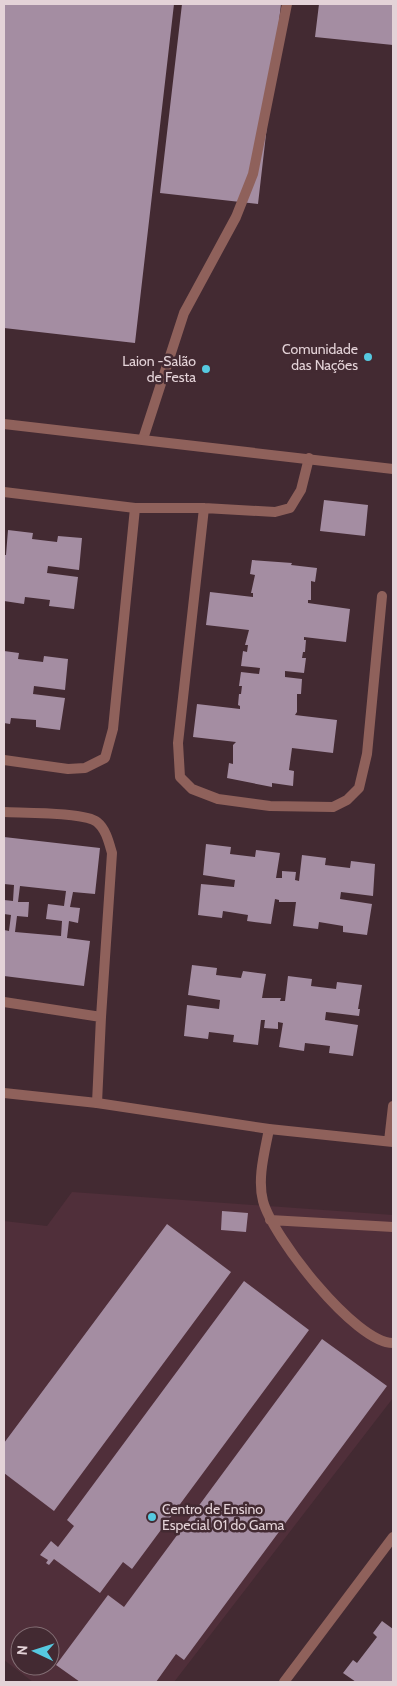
<svg xmlns="http://www.w3.org/2000/svg" width="397" height="1686" font-family="Cabin,sans-serif">
<style>
.built{fill:#502f3a;fill-rule:evenodd}
.building{fill:#a48da2;fill-rule:evenodd}
.lines{fill:none;stroke-linecap:round;stroke-linejoin:round}
.service{stroke:#8f615b;stroke-width:10}
.minor{stroke:#8f615b;stroke-width:10}
.tertiary{stroke:#8f615b;stroke-width:10}
.poi-dot{fill:#56c9e0;stroke:#432a32;stroke-width:2}
.labels{text-anchor:middle;stroke-width:5;stroke-linejoin:round;paint-order:stroke}
.poi-label{font-size:14px;fill:#e4d3d8;stroke:#432a32;text-anchor:end}
</style>
<rect width="100%" height="100%" fill="#432a32"/>
<!-- built -->
<path class="built" d="M72,1192l321,23v183l-219,284h-141l-29,-22v-439l43,5zM20,1636h30v30h-30z"/>
<!-- building -->
<path class="building" d="M4,4h170l-39,339 -131,-15z
M182,4h99l-23,200 -98,-11z
M319,4h74v41l-78,-8z
M324,500l44,5 -3,31 -45,-5z
M8,530l25,3 -1,6 25,3 1,-6 24,2 -3,32 -31,-4 -1,7 31,4 -4,32 -25,-3 1,-6 -25,-3 -1,7 -20,-3v-46h2z
M252,560l40,3 -1,2 26,3 -2,14 -4,-1v19h-3v3l42,6 -4,33 -42,-5v3h2l-1,12h-2l-1,6h4l-2,15 -19,-2v6l17,2 -1,15h-4v18l-2,3 42,5 -4,33 -41,-5 -3,22 5,1 -1,15 -21,-3v4l-45,-9 2,-15 4,1v-19l3,-3 -43,-5 4,-33 43,5v-3l-2,-1 1,-11h2l1,-8h-3l2,-14 18,2 1,-6 -19,-2 2,-15 4,1 1,-7h-3l4,-15 -43,-5 4,-33 43,5v-4h-2l4,-18 -5,-1z
M4,651l15,2 -1,6 25,3 1,-6 24,3 -3,31 -31,-4 -1,8 32,4 -5,32 -24,-3v-7l-25,-2 -1,6 -6,-1z
M4,837l96,11 -5,46 -22,-2 -3,15 10,1 -2,15 -9,-2 -2,17 23,3 -6,45 -80,-10v-46l5,1 2,-16 -7,-1v-14l9,1 1,-16 -10,-1zM20,886l46,5 -2,15 -16,-2 -2,15 16,2 -1,15 -46,-4 2,-16 11,1 1,-15h-11z
M206,844l25,3 -1,7 25,3 1,-7 24,3 -4,25h6v-7l14,1 -1,8 4,1 3,-26 24,3 -1,7 25,3 1,-7 24,3 -2,32 -32,-4 -1,7 32,5 -5,31 -24,-3v-6l-24,-4 -1,7 -25,-3 3,-24h-17v-2l-4,-1 -4,25 -24,-3 1,-6 -25,-4 -1,7 -24,-3 3,-31 33,3 1,-7 -32,-5z
M192,965l25,3 -1,7 25,3 2,-7 23,3 -4,24h19l-1,3h5l3,-25 24,3 -1,7 25,3 1,-7 25,3 -4,24h2l-1,7 -33,-4 -1,8 33,5 -5,31 -24,-3 1,-7 -25,-3 -1,8 -25,-4 4,-24 -5,-1v7l-14,-1 1,-8h-4l-3,25 -25,-3 1,-7 -25,-3 -1,7 -24,-3 3,-31 32,4 1,-9 -32,-5z
M222,1211l26,2 -2,19 -25,-2z
M167,1224l64,48 -177,239 -50,-38v-30z
M244,1281l65,49 -177,239 -9,-7 -23,31 -46,-34 -5,6 -3,-2 2,-3 -8,-5 11,-14 7,6 16,-21 -7,-6z
M322,1339l65,47 -203,274 -8,-6 -20,28h-76l-24,-17 52,-70 16,12z
M382,1621l11,8v53h-37l-13,-9 10,-13 4,3 20,-26 -4,-4z"/>
<g class="lines">
<!-- service -->
<path class="service" d="M143,439l41,-126 52,-96 17,-43 34,-170
M4,492l131,16h69l71,4 15,-4 11,-18 8,-32
M204,508l-26,235 2,34 12,12 26,10 52,7 63,1 14,-7 12,-12 8,-34 15,-158
M4,760l64,9 17,-1 20,-10 8,-29 22,-221
M4,812c17,1 82,0 93,10 9,7 12,21 15,31l-11,164 -97,-15
M97,1103l4,-86
M269,1129c-4,22 -12,49 -6,72 9,35 92,142 130,142
M270,1220l123,7
M284,1682l109,-145"/>
<!-- minor -->
<path class="minor" d="M4,1093l93,10 172,26 124,13
M389,1141l4,-35"/>
<!-- tertiary -->
<path class="tertiary" d="M4,424l389,45"/>
</g>
<!-- markers -->
<g class="poi-dot">
<circle cx="368" cy="357" r="5"/>
<circle cx="206" cy="369" r="5"/>
<circle cx="152" cy="1517" r="5"/>
</g>
<g class="labels">
<!-- poi labels -->
<g class="poi-label">
<text x="358" y="354">Comunidade<tspan x="358" dy="16">das Nações</tspan></text>
<text x="196" y="366">Laion -Salão<tspan x="196" dy="16">de Festa</tspan></text>
<text x="162" y="1514" text-anchor="start">Centro de Ensino<tspan x="162" dy="16">Especial 01 do Gama</tspan></text>
</g>
</g>
<!-- border -->
<rect width="397" height="1686" fill="none" stroke="#e4d3d8" stroke-width="10"/>
<!-- north arrow -->
<g transform="translate(35 1651) rotate(274)"><circle r="24" fill="#432a32" stroke="#836e74"/>
<path d="M0-4L9 19L0 12L-9 19Z" fill="#56c9e0"/>
<text y="-8" font-size="14" font-weight="bold" text-anchor="middle" fill="#e4d3d8">N</text>
</g>
</svg>
